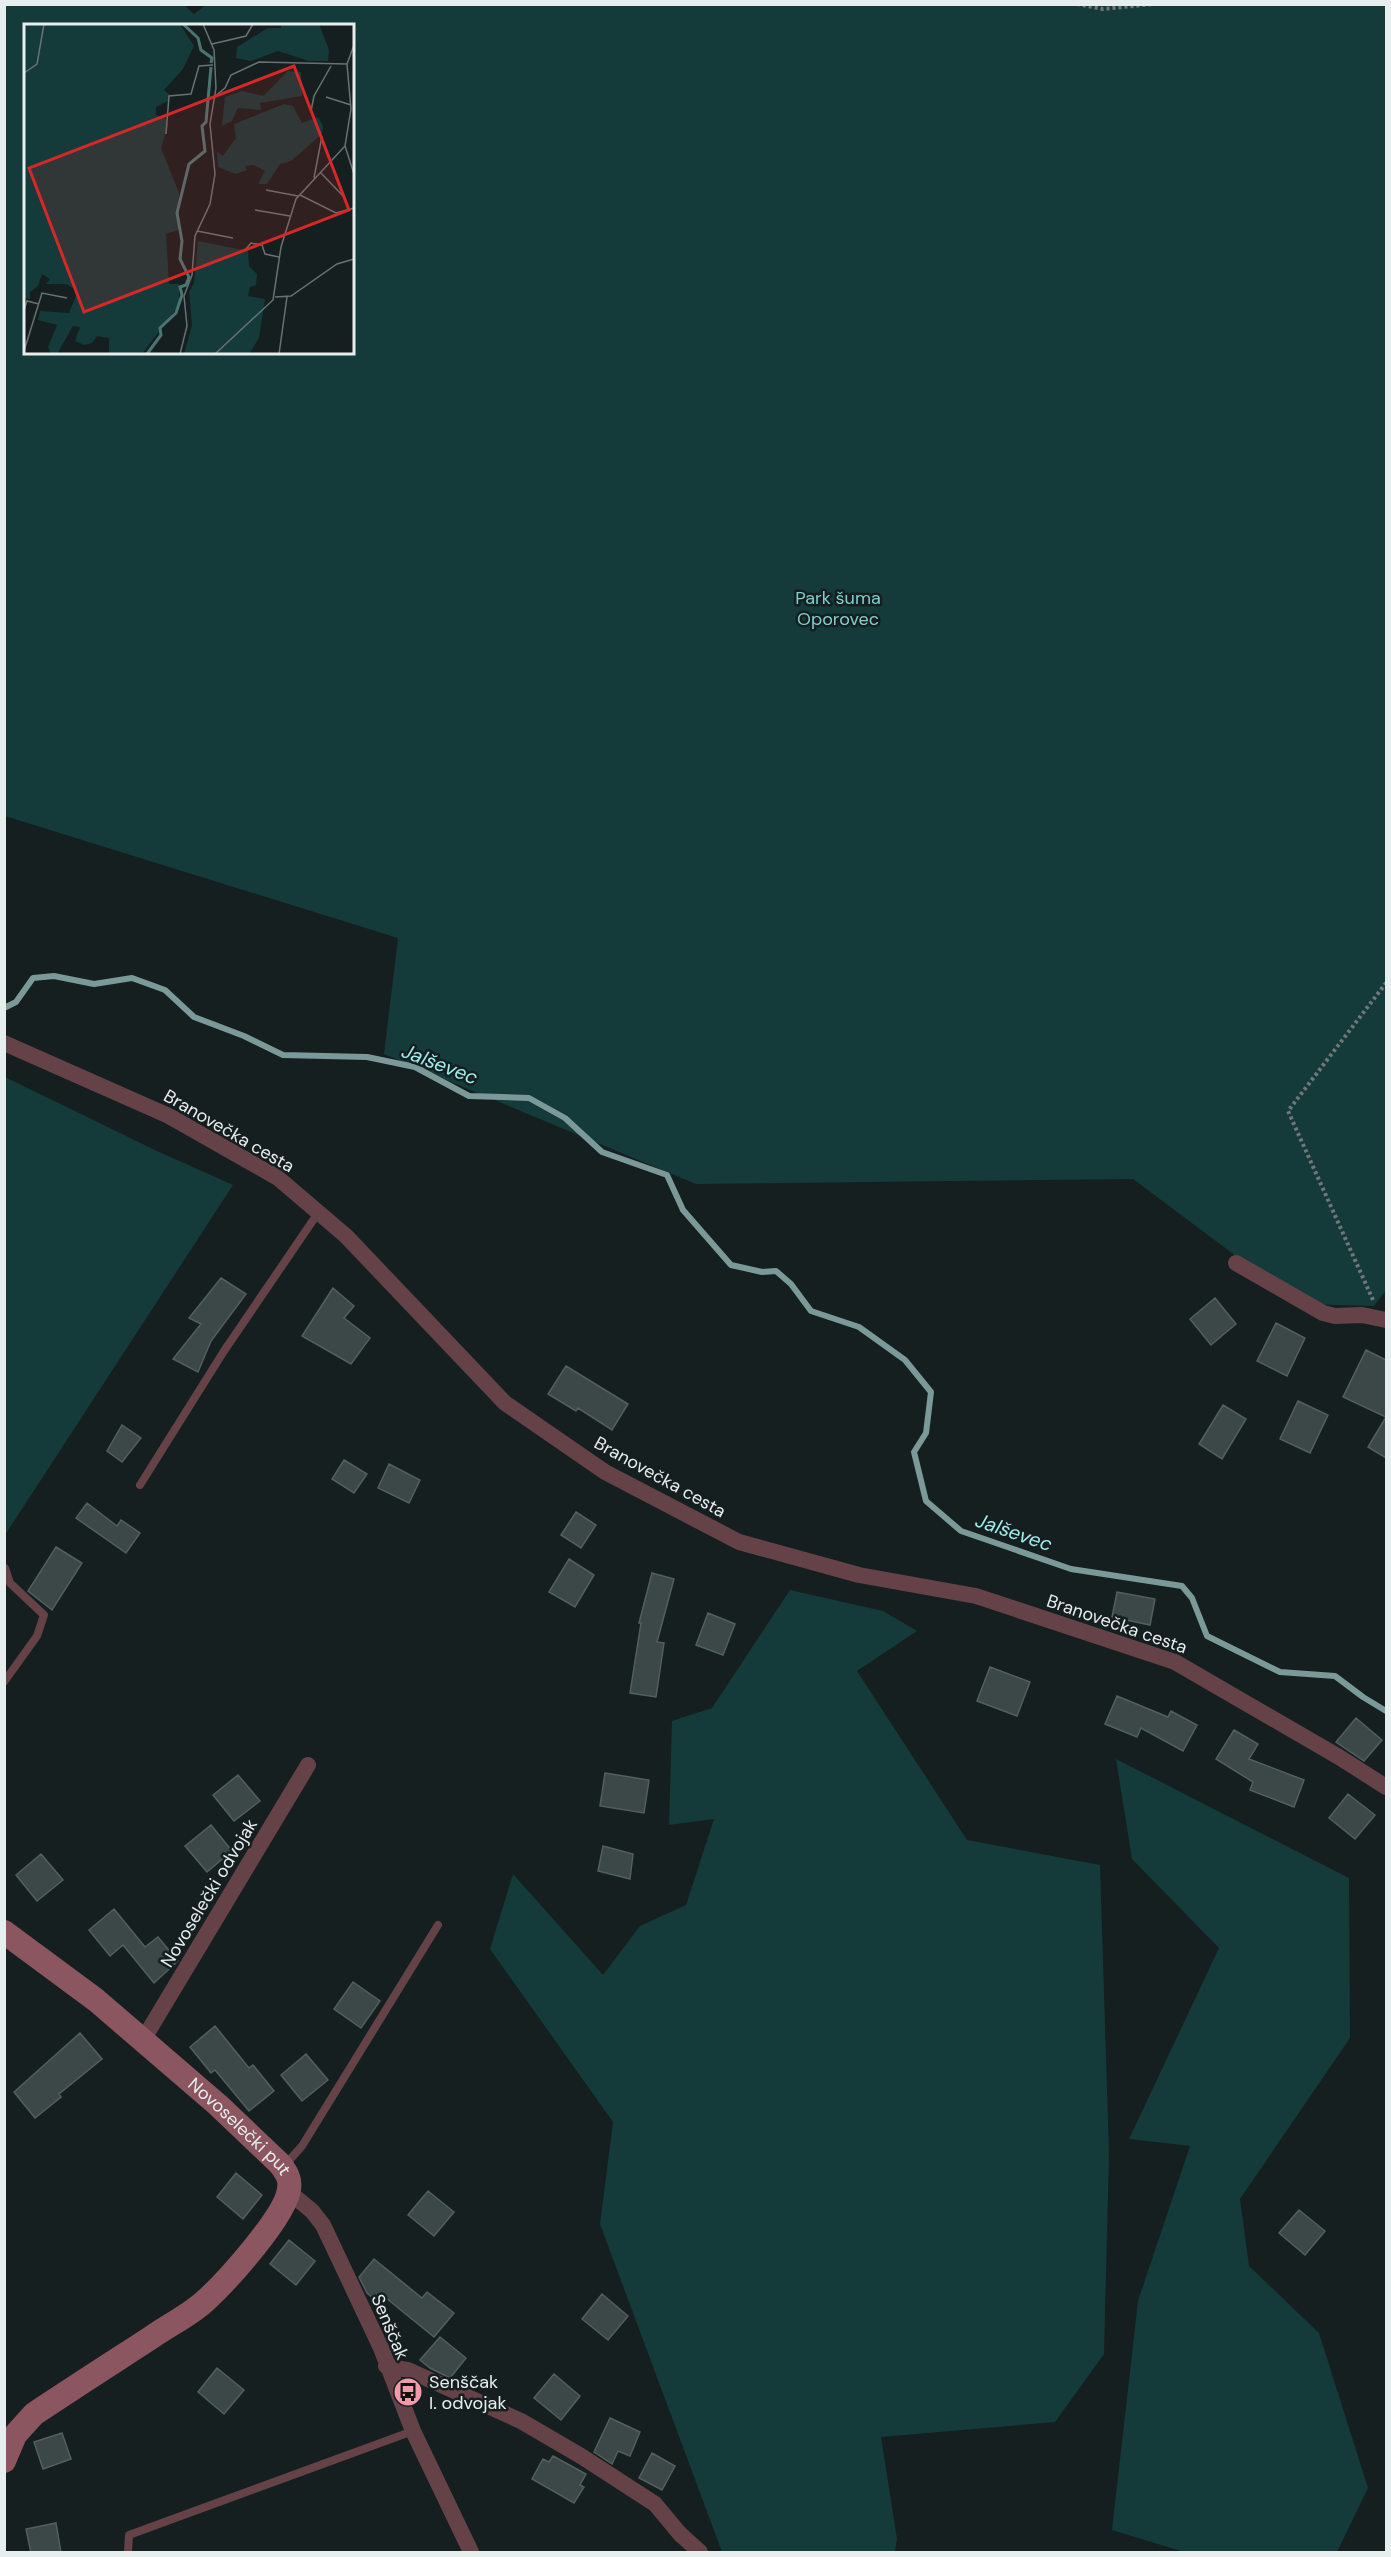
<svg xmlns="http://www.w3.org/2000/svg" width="1391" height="2557" font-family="'DM Sans',sans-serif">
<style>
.green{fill:#153a3a;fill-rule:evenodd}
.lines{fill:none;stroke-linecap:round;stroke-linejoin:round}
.stream{stroke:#7a9998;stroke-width:6}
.building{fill:#3c4848;stroke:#535f5f;stroke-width:1.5}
.path{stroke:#6f7878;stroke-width:4;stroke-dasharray:3 3;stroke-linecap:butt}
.lane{stroke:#644248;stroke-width:8}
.street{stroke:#644248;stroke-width:16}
.secondary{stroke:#8c5660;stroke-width:24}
.labels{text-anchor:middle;stroke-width:5;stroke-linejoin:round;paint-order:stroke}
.park-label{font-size:18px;fill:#83cfce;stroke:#151f1f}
.street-label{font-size:18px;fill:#e7efee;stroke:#151f1f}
.poi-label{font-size:18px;fill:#e7efee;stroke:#151f1f;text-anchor:start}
.water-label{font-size:20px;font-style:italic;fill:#a2eeed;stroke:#151f1f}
.inset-river{fill:none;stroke:#4c7473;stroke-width:3}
.inset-road{fill:none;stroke:#697272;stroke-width:1.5}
.view{fill:#d62828;fill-opacity:0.15;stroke:#d62828;stroke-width:3}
.inset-edge{fill:none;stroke:#e7efee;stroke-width:3}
</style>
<rect width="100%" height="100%" fill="#151f1f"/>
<!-- green -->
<path class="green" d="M183,4l11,10 13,-10 1179,1v1285l-12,16 -74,-2 -167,-125 -437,5 -312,-130 14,-116 -393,-122 -1,-811zM26,26h326v326h-326z
M5,1077l154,75 74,33 -228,350z
M790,1590l93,21 34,20 -60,40 110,169 133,25 9,288 -5,201 -49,68 -174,15 16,102 -2,13h-173l-122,-328 13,-102 -123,-173 23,-75 90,101 37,-49 46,-21 28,-86 -45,6 3,-104 40,-13z
M1116,1759l233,119 1,160 -110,161 9,67 70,67 49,155 -31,64h-153l-72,-22 26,-229 52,-155 -61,-7 90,-191 -87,-89z"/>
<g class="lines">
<!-- stream -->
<path class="stream" d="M4,1008l12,-6 17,-24 21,-2 40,8 38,-6 33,12 29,27 50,19 39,19 84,2 48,10 54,29 60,2 36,20 37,34 65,23 16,35 48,55 31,7 14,-1 15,13 20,27 48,16 46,33 26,32 -5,41 -12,19 12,49 35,30 110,38 111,17 10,12 15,38 73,36 55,4 28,21 23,14"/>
</g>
<!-- building -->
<path class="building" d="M221,1278l25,16 -35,47 -13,31 -25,-13 28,-35 -12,-6z
M333,1288l21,18 -10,12 26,20 -19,26 -49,-28z
M1215,1298l21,26 -25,21 -21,-26z
M1276,1323l29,15 -18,38 -30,-15z
M1366,1350l20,10v98l-18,-11 18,-30 -43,-20z
M566,1366l62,38 -16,26 -34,-22 -2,3 -28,-17z
M1298,1401l30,14 -18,38 -30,-14z
M1223,1405l23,14 -24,40 -23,-15z
M122,1425l19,13 -19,24 -15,-11z
M344,1460l23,14 -13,19 -22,-14z
M389,1464l31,16 -11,23 -31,-15z
M87,1503l30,23 4,-6 19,13 -14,20 -50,-35z
M576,1512l20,13 -15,23 -20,-13z
M56,1547l26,16 -30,47 -24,-19z
M569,1559l25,16 -19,32 -26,-15z
M652,1573l22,6 -17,63 7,1 -8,54 -26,-4 11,-70h-2z
M1117,1592l38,7 -5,26 -38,-8z
M708,1613l27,11 -12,31 -27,-10z
M990,1667l40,15 -13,34 -40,-15z
M1117,1696l51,21 3,-6 26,14 -14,26 -42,-23 -4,9 -32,-13z
M1356,1718l26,22 -18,21 -28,-19z
M1234,1730l24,14 -9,15 55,21 -10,27 -44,-17 3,-8 -37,-23z
M605,1773l44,7 -5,33 -44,-7z
M238,1775l22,26 -26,20 -21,-26z
M1348,1794l27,21 -20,24 -26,-21z
M211,1825l21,26 -25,21 -22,-26z
M603,1846l30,8 -3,25 -32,-8z
M41,1854l22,26 -26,21 -21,-26z
M114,1909l31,38 13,-10 20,24 -24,22 -31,-38 -13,11 -21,-26z
M353,1982l27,19 -19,27 -27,-19z
M215,2026l34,42 4,-3 21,26 -25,20 -34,-41 -4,3 -21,-26z
M80,2033l22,26 -43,35 2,3 -26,21 -21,-26z
M306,2054l22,26 -26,21 -21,-26z
M236,2173l26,22 -19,24 -26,-22z
M428,2191l26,21 -20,24 -26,-21z
M1299,2210l26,21 -20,24 -26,-22z
M289,2240l26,21 -19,24 -26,-21z
M374,2259l48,39 5,-6 27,21 -20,24 -48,-39 -5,7 -14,-12 -8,-16z
M602,2294l26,22 -20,24 -26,-21z
M440,2337l26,21 -16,20 -20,-10 -10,-8z
M217,2368l27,22 -20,24 -26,-22z
M554,2374l26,22 -19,24 -27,-22z
M610,2418l30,14 -10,24 -12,-5 -6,13 -18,-12z
M62,2433l9,26 -28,10 -9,-27z
M652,2453l23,13 -13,24 -23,-12z
M553,2456l33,18 -6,11 4,2 -10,16 -42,-24 11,-20 6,3z
M56,2523l5,30h-30l-5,-24z"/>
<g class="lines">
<!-- path -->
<path class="path" d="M1077,4l26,5 50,-5
M1373,1300l-85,-189 98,-128"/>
<!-- lane -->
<path class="lane" d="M140,1485l84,-134 94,-138
M4,1682l33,-46 7,-21 -34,-32 -5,-15
M285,2165l17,-19 136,-221
M128,2552l1,-17 284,-104"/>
<!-- street -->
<path class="street" d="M4,1043l165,73 109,62 68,58 159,167 100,69 134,70 120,33 117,21 199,66 164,95 47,30
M1236,1263l87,50 12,3 27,-1 24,5
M143,2040l165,-275
M289,2192l23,19 11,14 58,123 32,83 58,121
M386,2366l22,4 113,51 60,35 74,48 25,30 20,18"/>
<!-- secondary -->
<path class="secondary" id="s1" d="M4,1932l92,68 122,105 62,59c6,8 11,15 9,25 -3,27 -63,93 -84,112 -15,14 -36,24 -53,36 -40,26 -79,51 -118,77l-19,21 -11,26"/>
</g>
<!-- icons -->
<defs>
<g id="bus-disc" transform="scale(1.5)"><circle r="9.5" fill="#f39aaa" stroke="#151f1f"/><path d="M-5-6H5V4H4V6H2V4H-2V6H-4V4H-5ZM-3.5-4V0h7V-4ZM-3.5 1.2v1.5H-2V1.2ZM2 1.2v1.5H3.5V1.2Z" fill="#111"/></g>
</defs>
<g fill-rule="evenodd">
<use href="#bus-disc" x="408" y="2392"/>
</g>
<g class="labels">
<!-- park labels -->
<g class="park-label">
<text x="838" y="604">Park šuma<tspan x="838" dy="21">Oporovec</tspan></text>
</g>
<!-- street labels -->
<g class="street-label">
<text transform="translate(229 1131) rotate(30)" y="6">Branovečka cesta</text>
<text transform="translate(660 1477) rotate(29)" y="6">Branovečka cesta</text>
<text transform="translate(1117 1624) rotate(19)" y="6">Branovečka cesta</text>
<text transform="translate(209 1893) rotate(-59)" y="6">Novoselečki odvojak</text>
<text dy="6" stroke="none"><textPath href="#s1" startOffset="306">Novoselečki put</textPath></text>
<text transform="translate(390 2327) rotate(67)" y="6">Senščak</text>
</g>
<!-- poi labels -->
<g class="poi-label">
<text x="429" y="2388">Senščak<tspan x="429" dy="21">I. odvojak</tspan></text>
</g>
<!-- water labels -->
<g class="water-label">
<text transform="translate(440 1064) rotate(21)" y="7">Jalševec</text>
<text transform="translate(1014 1532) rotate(19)" y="7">Jalševec</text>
</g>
</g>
<!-- overview -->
<g transform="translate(24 24)">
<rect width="330" height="330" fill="#151f1f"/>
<path d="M0,0h156l14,22 -11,23 -19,21 6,5 -2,6 -12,6v8l9,3 3,7 -7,23 18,45 -1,37 -12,4 3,50h10v21l-37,49h-33v-16l-12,-2 -5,7 -8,2 -9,-4 5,-14 -7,-1 -16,28h-6l-3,-7 9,-22 -19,-5 2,-9 29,2 9,-22 -12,-7h-20l4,-5 -8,-5 -4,12 -8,6v7l-6,-1zM257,0h38l10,26 -1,11h-19l-31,-10 -27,10 -15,-3 1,-11 31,-19h13zM264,47l13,1 1,24 -42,7 1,7 -23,-2 -6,13 -10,5 3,-29 17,-6 21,5zM260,80l9,2 9,17 16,-6 5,9 -1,8 -31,27 -11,3 -13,20h-9l7,-13 -11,-6 -9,1 2,4 -11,4 -18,-7 -1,-15 6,4 13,-18 -2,-14zM174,217l50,10 1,15 8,8 -1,11 -6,2 -2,9 17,3 -6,39 -10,16h-65l8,-29 -3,-33 5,-9z" fill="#153a3a"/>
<path class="inset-river" d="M159,0l15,14 3,12 11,8 -1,5M123,330l14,-19 -1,-7 16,-15 6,-18 -2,-8 6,-2 3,-8 -9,-18 2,-18 -5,-28 12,-49 16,-13 -3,-25 4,-4 5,-55"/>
<path class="inset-road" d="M188,20l34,-8 7,-12M0,49l13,-9 7,-40M190,73l11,-9 6,-13 28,-13 88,2M302,73l25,8M287,87l3,-15 17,-30M142,110l3,-38 22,-2 8,-28 14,-1M321,122l9,28M296,148l24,25M290,154l8,-42M242,166l32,6M276,171l36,18 18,-5M231,186l35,6M173,207l36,7M222,225l5,-6 11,2 3,9 14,3M251,273l16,-1 46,-32 17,-5M0,286l3,-9 12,3M0,327l18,-58 25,5M156,330l7,-28 -3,-30 8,-21 3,-39 15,-32 5,-30 -5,-50 6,-36 -2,-38 -11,-26M191,330l58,-54 8,-53 15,-48 49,-53 6,-37 -4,-45 7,-19M255,330l8,-57"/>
<path class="view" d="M270,42l55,144 -265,102 -55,-144z"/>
<rect width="330" height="330" class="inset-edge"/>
</g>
<!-- border -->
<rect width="1391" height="2557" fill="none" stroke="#e7efee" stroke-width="12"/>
</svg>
